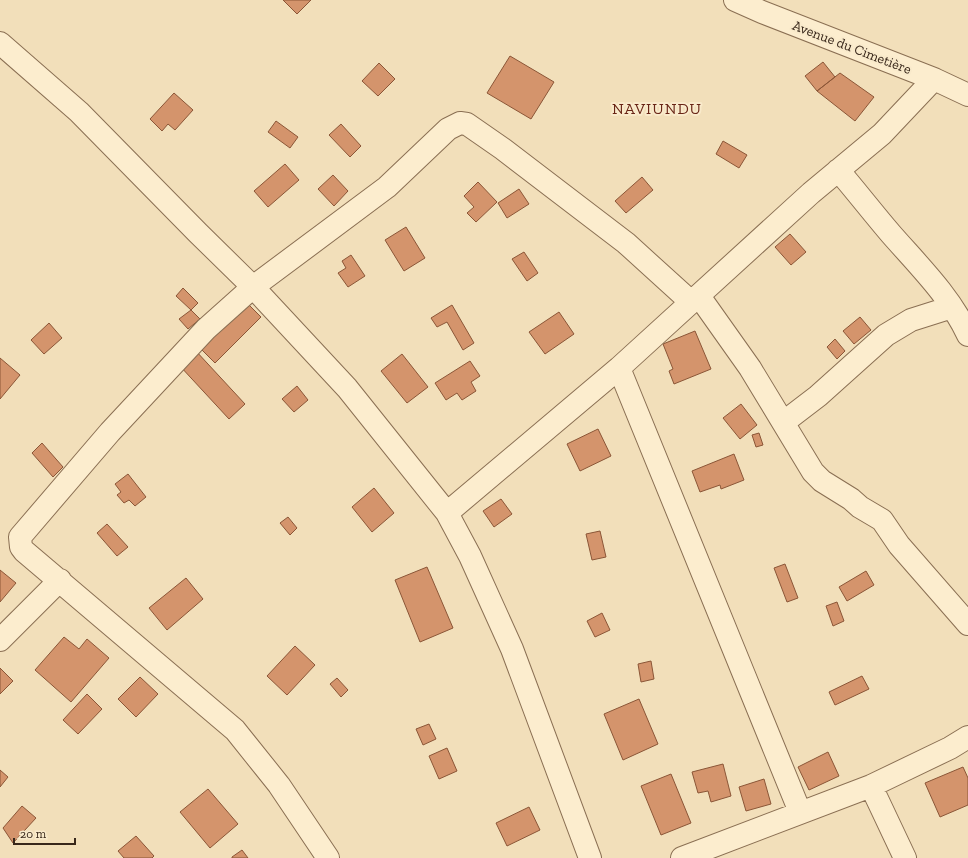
<svg xmlns="http://www.w3.org/2000/svg" width="968" height="858" font-family="'Zilla Slab',serif">
<style>
.building{fill:#d4946c;stroke:#8b5637}
.lines{fill:none;stroke-linecap:round;stroke-linejoin:round}
.minor-casing{stroke:#8a6f53;stroke-width:24}
.minor{stroke:#fcedce;stroke-width:22}
.labels{text-anchor:middle;stroke-width:4;stroke-linejoin:round;paint-order:stroke}
.street-label{font-size:14px;fill:#38271a;stroke:#f9eacb}
.quarter-label{font-size:16px;letter-spacing:1px;fill:#682415;stroke:#f9eacb}
</style>
<rect width="100%" height="100%" fill="#f2dfba"/>
<!-- building -->
<path class="building" d="M283,0h28l-14,14z
M510,56l44,26 -23,37 -44,-26z
M823,62l12,15 -18,14 -12,-15z
M379,63l16,16 -17,17 -16,-15z
M840,73l34,24 -19,24 -38,-30z
M174,93l19,17 -18,20 -7,-6 -6,7 -12,-12z
M276,121l22,16 -8,11 -22,-16z
M341,124l20,22 -11,11 -21,-22z
M723,141l24,14 -8,13 -23,-14z
M285,164l14,16 -31,27 -14,-16z
M333,175l15,16 -14,15 -16,-17z
M642,177l11,13 -27,23 -11,-12z
M478,182l19,20 -21,20 -9,-9 7,-6 -10,-11z
M519,189l10,15 -22,14 -9,-15z
M406,227l19,31 -21,13 -19,-31z
M790,234l16,18 -15,13 -16,-18z
M524,252l14,21 -11,8 -15,-22z
M351,255l14,21 -17,11 -10,-14 8,-5 -4,-7z
M183,288l15,15 -7,7 -15,-14z
M246,302l15,15 -46,46 -15,-15z
M452,305l22,38 -11,7 -16,-28 -10,5 -6,-9z
M191,310l9,9 -12,10 -9,-10z
M559,312l15,22 -29,20 -16,-22z
M860,317l11,13 -17,14 -11,-13z
M49,323l13,15 -18,16 -13,-14z
M695,331l16,38 -37,15 -5,-13 4,-2 -10,-25z
M835,339l10,12 -8,8 -10,-12z
M195,350l50,54 -16,15 -50,-54z
M402,354l26,33 -21,16 -26,-32z
M0,358l20,17 -20,24z
M470,361l10,15 -9,6 5,9 -14,9 -5,-7 -11,7 -11,-17z
M297,386l11,14 -14,12 -12,-13z
M741,404l16,21 -17,14 -17,-21z
M598,429l13,27 -31,15 -13,-27z
M759,433l4,12 -7,2 -4,-12z
M42,443l21,24 -10,10 -21,-24z
M734,454l10,26 -23,9 -1,-4 -20,7 -8,-21z
M128,474l18,23 -11,9 -6,-6 -5,3 -7,-8 4,-3 -6,-8z
M374,488l20,25 -22,19 -20,-25z
M501,499l11,15 -18,13 -11,-16z
M288,517l9,11 -7,7 -10,-12z
M107,524l21,23 -11,9 -20,-23z
M600,531l6,26 -14,3 -6,-26z
M785,564l13,34 -11,4 -13,-34z
M427,567l26,61 -33,14 -25,-62z
M0,570l16,13 -16,19z
M866,571l8,14 -27,16 -8,-14z
M186,578l17,21 -36,31 -18,-22z
M837,602l7,19 -11,5 -7,-20z
M602,613l8,17 -15,7 -8,-16z
M64,637l15,12 8,-10 22,19 -38,44 -36,-32z
M295,646l20,19 -28,30 -20,-19z
M651,661l3,18 -13,3 -3,-18z
M0,668l13,13 -13,13z
M862,676l7,13 -34,16 -6,-13z
M140,677l18,17 -22,23 -18,-18z
M337,678l11,12 -7,7 -11,-13z
M87,694l15,15 -24,25 -15,-14z
M639,699l19,45 -35,16 -19,-46z
M429,724l7,15 -13,6 -7,-16z
M447,748l10,23 -18,8 -10,-23z
M828,752l11,24 -30,14 -11,-23z
M723,764l8,32 -20,6 -3,-11 -10,2 -6,-21z
M963,767l5,11v27l-28,12 -15,-34z
M0,770l8,7 -8,10z
M671,774l20,49 -30,12 -20,-49z
M764,779l7,25 -25,7 -7,-24z
M208,789l30,35 -28,24 -30,-36z
M22,806l14,12 -23,25 -10,-15z
M529,807l11,23 -33,16 -11,-23z
M136,836l18,20 -2,2h-28l-6,-7z
M242,850l6,8h-16v-1z"/>
<g class="lines">
<!-- minor casing -->
<g class="minor-casing">
<path id="minor" d="M735,0l27,12 172,67 34,16
M0,43l79,69 119,121 55,54 94,101 100,125 23,43 42,93 78,209
M838,170c18,21 35,43 53,64 28,32 59,62 77,101
M699,296l51,72 63,104 9,9 29,18 9,8 22,13 17,25 69,79
M619,368l181,444
M784,422l34,-26 68,-61 25,-15 41,-13
M447,513l172,-145 192,-175 71,-59 52,-55
M0,640l60,-60
M871,786l34,72
M328,858l-49,-73 -44,-55 -211,-179 -3,-4 -1,-10 90,-105 96,-103 47,-42 134,-100 61,-58 12,-6 7,1 36,25 123,94 65,59
M682,858l189,-72 79,-38 18,-11"/>
</g>
<!-- minor -->
<use href="#minor" class="minor"/>
</g>
<g class="labels">
<!-- street labels -->
<g class="street-label">
<text transform="translate(852 47) rotate(21)" y="5">Avenue du Cimetière</text>
</g>
<!-- quarter labels -->
<g class="quarter-label">
<text x="657" y="114">NAVIUNDU</text>
</g>
</g>
<!-- scale -->
<path d="M14 838v6h61v-6" fill="none" stroke="#38271a" stroke-width="2"/>
<text x="20" y="838" font-size="12" fill="#38271a" stroke="#f9eacb" stroke-width="3" paint-order="stroke">20 m</text>
</svg>
